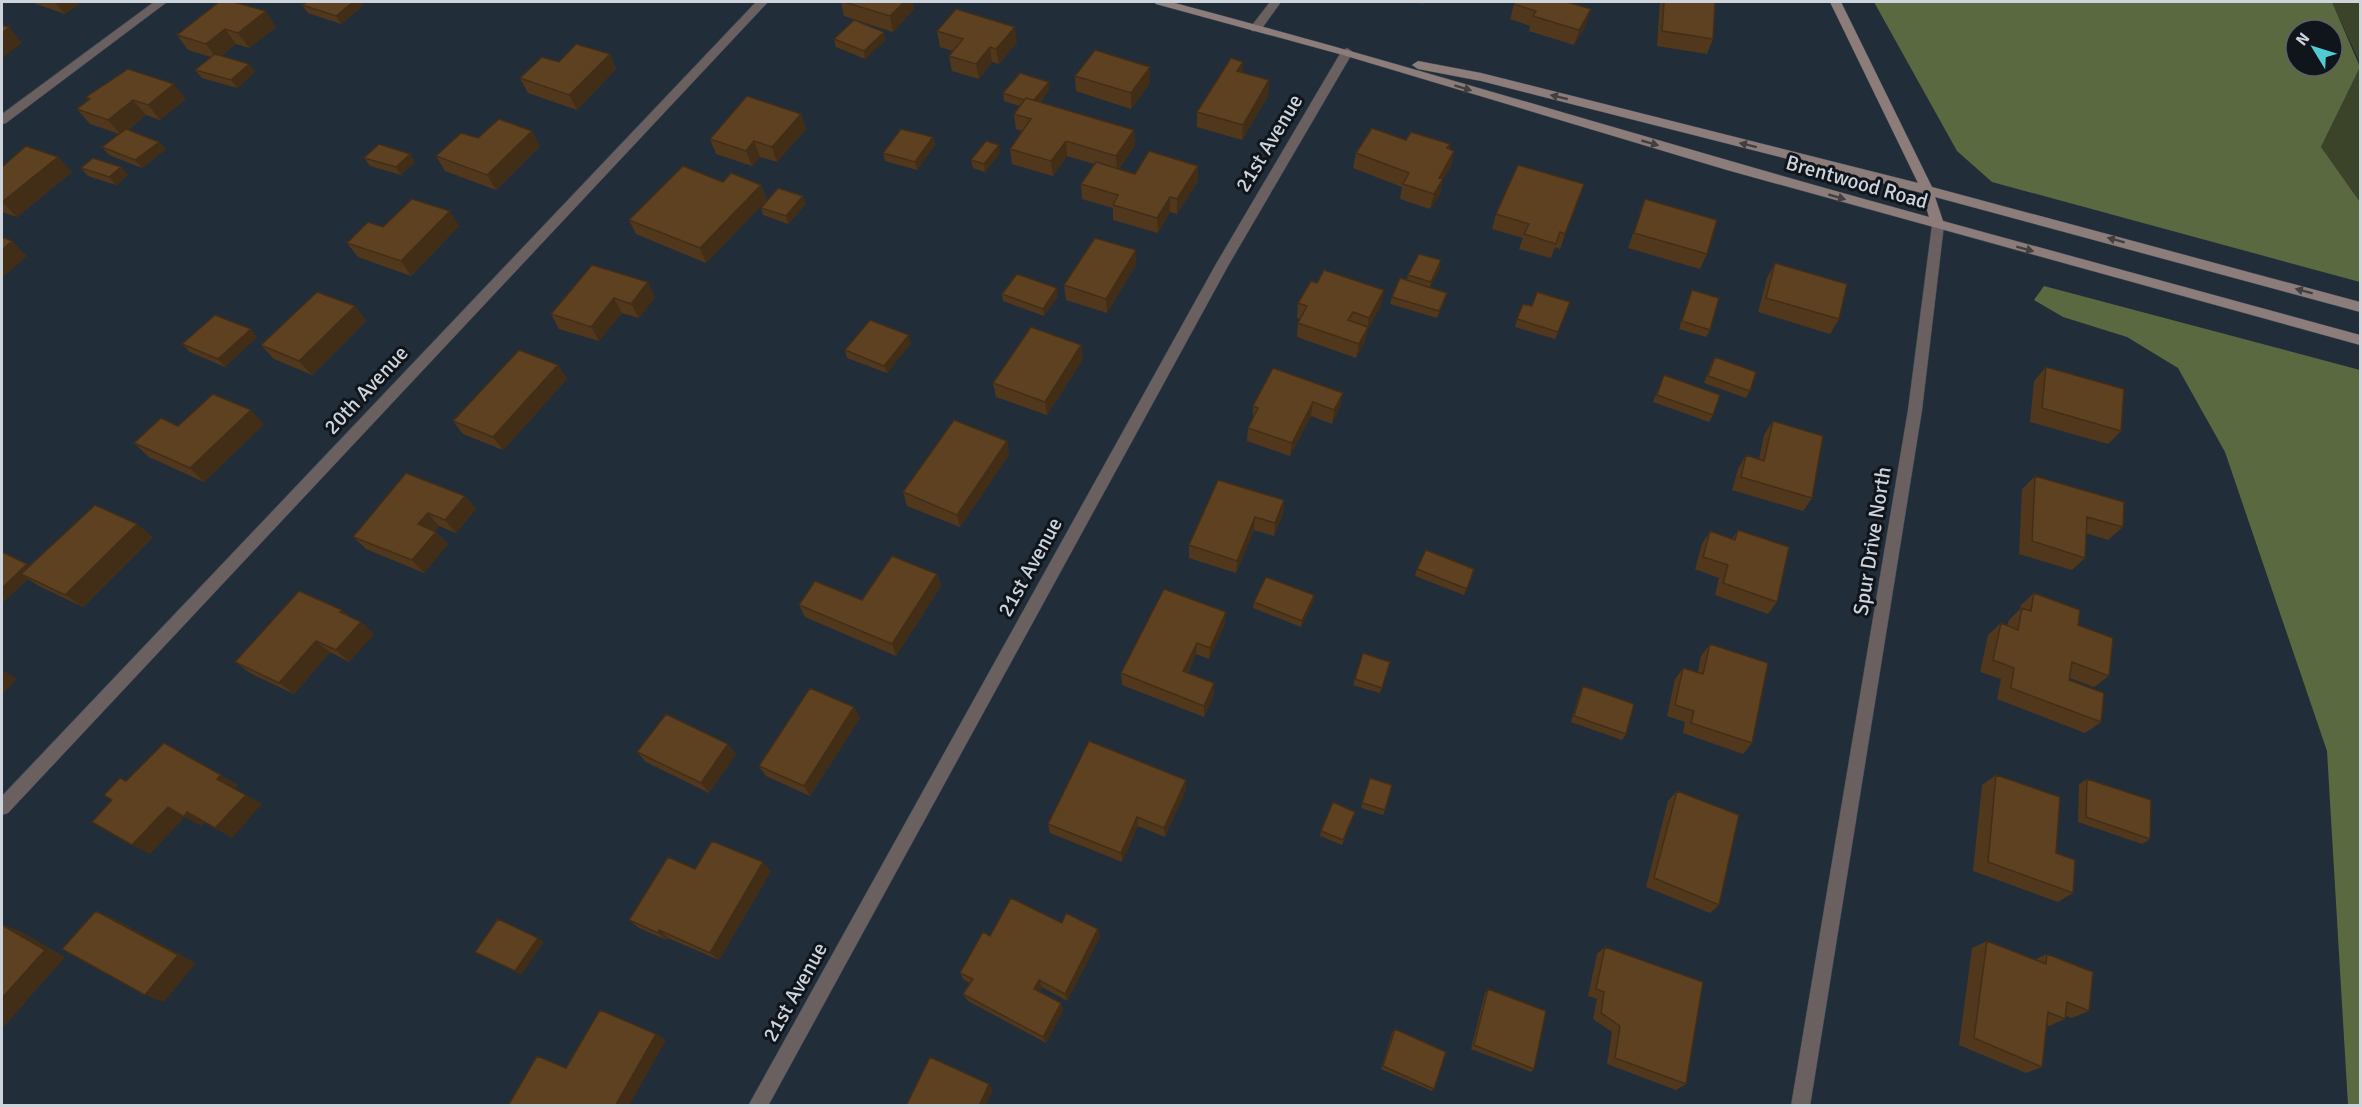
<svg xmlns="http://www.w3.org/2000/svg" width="2362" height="1107" font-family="Signika,sans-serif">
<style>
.green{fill:#3b4428}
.forest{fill:#5b6941;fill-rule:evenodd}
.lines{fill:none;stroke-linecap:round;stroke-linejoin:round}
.street-casing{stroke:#3d4854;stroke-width:1}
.secondary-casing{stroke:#3d4854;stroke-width:1}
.street{fill:#6a605f;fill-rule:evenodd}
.secondary{fill:#8c7d7b;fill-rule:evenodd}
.wall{fill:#51381c}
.shaded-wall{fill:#422e17}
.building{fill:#5e4121;stroke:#422e17;stroke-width:1.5}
.oneway{fill:#423f41}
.labels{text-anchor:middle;stroke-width:6;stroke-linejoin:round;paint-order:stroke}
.street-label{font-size:21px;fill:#cdd4dc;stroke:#10151b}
</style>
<rect width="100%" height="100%" fill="#222d3a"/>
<!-- green -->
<path class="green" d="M2332,2h28v61z
M2360,67v135l-39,-55z"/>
<!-- forest -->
<path class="forest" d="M1874,2h458l28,65 -39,80 39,55v80l-368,-100 -35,-31zM2296,30h36v36h-36z
M2044,286l316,84v735h-12l-21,-354 -102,-299 -47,-84 -51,-31 -64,-20 -29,-17z"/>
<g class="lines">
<!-- street casing -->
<g class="street-casing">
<path id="street" d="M154,2h13l-161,121 -4,1v-10z
M756,2h12l-760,811 -6,2v-19z
M1270,2h11l-21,29h-8l-2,-3z
M1347,48l6,4 -125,214 -460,840h-20l468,-842 125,-212z
M1938,220l6,5 -22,185 -112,696h-19l117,-696 24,-185z"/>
</g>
<!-- secondary casing -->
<g class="secondary-casing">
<path id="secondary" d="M1154,2h17c254,67 505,146 758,215l-7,-24 -441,-112 -63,-12 -6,-4 6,-4 63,12 437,110 -88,-181h11l91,185 428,115v10l-425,-115 8,24 417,114v10l-633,-175 -384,-115 -187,-51z"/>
</g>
<!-- street -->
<use href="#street" class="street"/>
<!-- secondary -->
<use href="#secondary" class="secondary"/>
</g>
<!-- wall -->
<path class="wall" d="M33,2h49l-17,12 -29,-10z
M219,2l57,25 -27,21 -13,-4 -15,12 28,8 6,8 -18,16 -35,-10 -7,-8 16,-13 -23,-7 -11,-15z
M841,2h72l1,7 -21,23 -49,-16z
M1414,2h10l-1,2z
M1660,2h55l-2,37 -6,15 -50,-8z
M1514,4l72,21 -12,20 -45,-14 1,-5 -20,-7z
M302,5h62l-23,19 -33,-11z
M937,31l80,11 -18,22 -7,-2 -13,17 -27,-8 -3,-15 4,-5 -13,-4z
M834,39l51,1 -20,19 -29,-12z
M610,54l6,15 -39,41 -49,-17 -8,-15z
M1150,67v16l-19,26 -55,-18 -1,-15z
M1243,73l26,7 -1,16 -26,44 -45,-13v-15z
M1049,90l-9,12 94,28 1,15 -16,24 16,5 63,-8v15l-21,33 -7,-2 -12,21 -45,-13v-12l-31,-9 -1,-15 13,-20 -27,-8 -14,20 -41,-12 -2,-15 12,-18 -6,-2 -2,-15 6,-8 -16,-5 -1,-8z
M86,97l100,2 -26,21 -14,-5 -18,15 38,19 -24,19 -33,-13 -7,-8 17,-13 -29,-10 -13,-15 11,-9z
M801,114l5,15 -29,33 -17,-5 -8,9 -36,-12 -6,-15z
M933,137l2,8 -18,25 -32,-9 -2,-8z
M478,138l62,8 -44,44 -51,-19 -9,-15z
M1406,140l44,4 -1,5 5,2 -3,15 -9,15 -2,13 -10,15 -30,-10 2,-12 -49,-19 3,-15z
M1000,153l-15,19 -12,-4 -2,-8z
M410,154l5,8 -14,13 -31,-9 -6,-8z
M58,157l14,15 -55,45 -15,-5v-45z
M121,167l7,8 -12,10 -28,-9 -7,-8z
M723,182l38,3 6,15 -61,63 -70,-29 -7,-14z
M1584,184l-24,65 -5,-2 -4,11 -32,-9 4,-11 -31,-9 4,-15z
M1645,199l62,55 -7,15 -72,-21z
M806,204l-18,20 -25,-9 -2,-7z
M459,226l-48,50 -53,-19 -11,-14 36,-16z
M1775,263l64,56 -9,15 -72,-22 9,-34z
M592,265l63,32 -16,21 -17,-5 -23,28 -40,-12 -8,-15z
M1136,265l-29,48 -41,-13 -2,-15z
M1440,268l-10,19 15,13 -8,18 -47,-14 2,-7 15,-17 1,-5z
M1692,290l18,40 -4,7 -27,-8 10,-32z
M1002,294l56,2 -14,20 -41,-15z
M1570,302l-15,37 -40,-12 2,-8 15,-13z
M1298,303l83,2 -14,26 -2,10 -9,17 -59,-21 1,-14 2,-4 -3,-1z
M355,306l11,15 -54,54 -38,-16 -13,-14z
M257,337l-32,30 -35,-15 -8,-8z
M911,343l-24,30 -40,-15 -2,-8z
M1081,345l2,14 -36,56 -51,-18 -3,-14z
M1715,357l35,34 -4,7 -42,-15 7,-19z
M558,365l9,14 -64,71 -40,-16 -10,-13z
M2046,367l75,64 -13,13 -78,-22 4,-41z
M1273,368l67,38 -8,18 -21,-8 -21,40 -43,-15 1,-13 5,-9v-13z
M1664,375l49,40 -4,7 -56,-20z
M1773,421l39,77 -9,13 -71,-21 6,-21 8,-14 13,4 5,-24z
M264,424l-60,58 -55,-25 -15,-14 44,-17z
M1007,441l2,14 -49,72 -53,-21 -4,-14z
M2035,476l88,51 -15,13 -22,-7 -1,25 -13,12 -53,-16 3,-65z
M465,496l11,13 -20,24 -17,-7 -4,5 13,13 -24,29 -58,-24 -13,-12z
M1284,500l-1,13 -9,23 -20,-6 -18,43 -47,-15v-13z
M1738,530l39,72 -9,12 -53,-19 4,-17 -24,-9 7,-25 8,-13 22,8z
M153,537l-70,70 -44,-21 -11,-7 -26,24v-51l28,14z
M1417,569h57l-10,26 -49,-19z
M937,574l4,12 -45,70 -91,-39 -6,-12 63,-5z
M2034,593l44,32 31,51 -15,11 -24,-9 -1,2 32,42 -16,11 -88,-34 4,-20 -21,-7 8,-37 13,-12 6,3 2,-6 11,-11 1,-4z
M1314,595l-1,7 -12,25 -48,-19 1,-6z
M342,610l8,7 11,5 13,12 -25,28 -19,-10 -36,42 -44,-21 -15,-11z
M1225,624l-16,35 -13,-5 -8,19 26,10v11l-10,23 -82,-32 -1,-12z
M1710,644l42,99 -9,11 -60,-21 2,-11 -18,-6 8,-37 8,-11 15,4 3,-16z
M1390,662l-10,31 -27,-8 2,-6z
M1583,686l43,48 -4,6 -51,-18 9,-30z
M854,707l6,11 -50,78 -44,-20 -7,-10z
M637,752l99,2 -27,39 -63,-31z
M1996,775l60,78 17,40 -15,9 -85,-31 9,-86z
M1370,778l15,32 -2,5 -22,-7z
M2087,779l63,60 -8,5 -64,-22 1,-38z
M1186,790l-21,47 -27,-11 -16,36 -72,-29 -2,-9z
M1677,791l42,114 -9,8 -64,-26 22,-86z
M1353,817l-11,28 -22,-9 1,-5z
M695,869l76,2 -52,89 -51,-22 -1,2 -28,-12 -10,-8z
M1062,923l38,14 -33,64 -25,-14 -3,5 22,11 2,7 -17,33 -78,-42 -5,-7 7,-11 -6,-3 -4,-7 30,-37z
M1987,941l47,19 13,-6 42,57 -17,7 -6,-2 -1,3 -16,7 -2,-1 -5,42 -16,6 -67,-28 13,-97z
M1605,947l81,137 -10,6 -69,-26 5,-32 -19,-13 4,-20 -9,-3 9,-42z
M1488,989l46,80 -3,3 -60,-23 14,-56z
M1395,1029l39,60 -2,2 -51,-22 11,-36z"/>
<!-- shaded-wall -->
<path class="shaded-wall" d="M55,2h27l-17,12z
M353,2h9l2,3 -23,19 -5,-8z
M904,2h9l1,7 -21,23 -3,-16z
M1591,9l-5,16 -12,20 5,-15z
M266,11l10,16 -27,21 -11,-15z
M9,27l13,16 -20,15v-25z
M1015,27l2,15 -18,22 -3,-15z
M225,29l11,15 -19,15 -11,-15z
M884,32l1,8 -20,19 -1,-8z
M990,47l2,15 -13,17 -3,-15z
M610,54l6,15 -39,41 -8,-15z
M1243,62v15l-6,-6z
M249,64l6,8 -18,16 -6,-8z
M1150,67v16l-19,26v-16z
M1269,80l-1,16 -26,44 1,-15z
M1049,82v8l-17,21 -1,-8z
M174,84l12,15 -26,21 -12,-15z
M133,100l13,15 -25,20 -13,-15z
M801,114l5,15 -29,33 -5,-15z
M1134,130l1,15 -18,26 -1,-15z
M532,131l8,15 -44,44 -9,-15z
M933,137l2,8 -18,25 -2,-8z
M754,141l6,16 -8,9 -6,-15z
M1066,141l1,15 -14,20 -2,-15z
M159,142l7,7 -24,19 -7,-8z
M999,145l1,8 -15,19 -1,-8z
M1454,151l-3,15 -9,15 -2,13 -10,15 4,-15 5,-16z
M410,154l5,8 -14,13 -5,-8z
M58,157l14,15 -55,45 -15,-15z
M1198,166v15l-21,33v-15z
M121,167l7,8 -12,10 -7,-8z
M1584,184l-5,15 -19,50 5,-15z
M761,185l6,15 -61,63 -6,-15z
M803,196l3,8 -18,20 -2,-8z
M1170,197v15l-12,21 -1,-15z
M450,211l9,15 -48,50 -10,-15z
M12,241l15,15 -24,21 -1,-2v-25z
M1136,250v15l-29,48 -1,-14z
M1441,260l-1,8 -11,21 2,-7z
M648,282l7,15 -16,21 -8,-14z
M1057,288l1,8 -14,20 -1,-7z
M1384,290l-3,15 -14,26 -2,10 -9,17 3,-14 8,-16 2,-10z
M1447,293l-2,7 -8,18 2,-7z
M614,298l8,15 -23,28 -8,-14z
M355,306l11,15 -54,54 -13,-14z
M251,329l6,8 -32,30 -7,-8z
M909,335l2,8 -24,30 -3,-7z
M1081,345l2,14 -36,56 -2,-13z
M558,365l9,14 -64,71 -10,-13z
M1343,393l-3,13 -8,18 2,-14z
M1313,402l-2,14 -21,40 2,-13z
M251,410l13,14 -60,58 -14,-14z
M1007,441l2,14 -49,72 -3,-12z
M465,496l11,13 -20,24 -11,-13z
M1284,500l-1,13 -9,23 1,-13z
M428,513l11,13 -9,11 -12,-13z
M1255,517l-1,13 -18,43 1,-12z
M137,524l16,13 -70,70 -18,-12z
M436,532l12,12 -24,29 -12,-13z
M27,564l10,7 -16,3 7,5 -26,24v-15z
M937,574l4,12 -45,70 -4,-12z
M1314,595l-1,7 -12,25 1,-6z
M342,610l14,12 -16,-10z
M1226,612l-1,12 -16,35 1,-11z
M361,622l13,12 -25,28 -13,-12z
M316,641l14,11 -36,42 -15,-11z
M1197,643l-1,11 -13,28v-11z
M2,670l15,9 -15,15z
M1214,683v11l-10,23v-11z
M854,707l6,11 -50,78 -6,-10z
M728,744l8,10 -27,39 -8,-10z
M221,775l17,10 -4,4 -17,-10z
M1186,780v10l-21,47 -1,-9z
M246,795l16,9 -30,34 -17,-10z
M168,807l19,5 18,10 -4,4 -16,-9 -35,37 -18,-9z
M1137,817l1,9 -16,36 -1,-9z
M763,862l8,9 -52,89 -9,-7z
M96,911l19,8 81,44 -32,39 -19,-7z
M2,924l18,7 45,26 -63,72z
M1098,929l2,8 -33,64 -2,-7z
M659,930l9,8 -1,2 -9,-7z
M538,938l6,4 -23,33 -6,-4z
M1039,980l3,7 -5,9 -3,-7z
M1061,1003l2,7 -17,33 -3,-6z
M656,1034l10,6 -37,66h-14z
M989,1084l4,6 -8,16h-6z"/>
<!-- building -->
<path class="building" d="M219,2h14l33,9 -28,22 -13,-4 -19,15 -29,-9z
M307,2h46l-17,14 -34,-11z
M844,2h60l-14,14z
M1515,2h52l24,7 -12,21 -46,-14 3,-5 -22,-7z
M1664,2h51l-2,37 -51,-8z
M956,9l59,18 -19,22 -6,-2 -14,17 -27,-8 14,-17 -26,-8z
M854,20l30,12 -20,19 -30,-12z
M2,25l7,2 -7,6z
M576,44l34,10 -41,41 -49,-17 22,-21 17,5z
M1095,50l55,17 -19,26 -56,-17z
M215,54l34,10 -18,16 -36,-10z
M1231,58l12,4 -6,9 32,9 -26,45 -46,-13z
M128,69l46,15 -26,21 -15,-5 -25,20 -31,-11 13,-10 -4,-2z
M1020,73l29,9 -15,18 -8,-2 -2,2 -21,-7z
M747,96l54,18 -29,33 -18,-6 -8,10 -36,-12z
M1026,98l108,32 -18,26 -50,-15 -15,20 -41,-12 21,-30 -17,-5z
M499,119l33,12 -45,44 -51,-19 25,-23 17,5z
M1372,128l34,12 5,-8 39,12 -3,4 7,3 -15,27 4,1 -9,15 -31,-10 6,-11 -53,-20z
M126,129l33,13 -24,18 -33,-13z
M901,129l32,8 -18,25 -32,-9z
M986,141l13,4 -15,19 -13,-4z
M379,144l31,10 -14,13 -32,-9z
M26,146l32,11 -56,45v-35z
M1149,151l49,15 -21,33 -7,-2 -13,21 -44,-13 5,-10 -37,-11 15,-22 39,12z
M93,158l28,9 -12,10 -28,-9z
M1518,165l66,19 -19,50 -5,-2 -4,12 -32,-10 5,-10 -33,-10z
M683,166l40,16 8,-9 30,12 -61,63 -71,-28z
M778,188l25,8 -17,20 -25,-8z
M412,199l38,12 -49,50 -54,-18 21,-21 15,5z
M1645,199l72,21 -10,34 -73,-21z
M2,237l10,4 -10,9z
M1095,238l41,12 -30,49 -42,-14z
M1419,254l22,6 -10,22 -23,-7z
M1775,263l72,21 -8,35 -73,-21z
M592,265l56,17 -17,22 -17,-6 -23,29 -40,-13z
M1324,270l60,20 -15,28 -16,-6 -5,8 20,7 -9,17 -61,-21 9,-17 -9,-3 13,-22 6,2z
M1017,274l40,14 -14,21 -41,-15z
M1400,278l47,15 -8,18 -47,-14z
M1692,290l27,8 -9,32 -28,-9z
M317,292l38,14 -56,55 -38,-16z
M1537,292l33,10 -12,30 -41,-13 6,-15 9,2z
M215,315l36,14 -33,30 -36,-15z
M870,320l39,15 -25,31 -39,-16z
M1031,327l50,18 -36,57 -52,-19z
M519,350l39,15 -65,72 -40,-16z
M1715,357l41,15 -6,19 -42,-15z
M2046,367l78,22 -3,42 -79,-23z
M1273,368l70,25 -9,17 -21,-8 -21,41 -44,-15 10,-20 -5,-2z
M1664,375l56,20 -7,20 -56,-20z
M213,394l38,16 -61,58 -56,-25 27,-25 17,8z
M954,420l53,21 -50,74 -54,-23z
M1773,421l50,15 -11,62 -71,-21 5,-22 18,6z
M406,473l59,23 -20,24 -17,-7 -10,11 18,8 -24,28 -59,-23z
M2035,476l89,26 -1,25 -36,-10 -2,41 -53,-17z
M1218,480l66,20 -9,23 -20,-6 -18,44 -48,-16z
M95,505l42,19 -72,71 -44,-21z
M1738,530l51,17 -12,55 -54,-19 5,-18 -25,-8 7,-26 25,9z
M1426,550l48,19 -7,20 -50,-20z
M2,552l25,12 -25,24z
M892,556l45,18 -45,70 -93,-39 16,-24 47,19z
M1266,577l48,18 -12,26 -48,-19z
M1164,589l62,23 -16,36 -13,-5 -14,28 31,12 -10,23 -83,-33z
M299,591l43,19 -2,2 21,10 -25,28 -20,-9 -37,42 -44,-21z
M2034,593l46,17 -2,15 35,13 -4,38 -37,-14 -3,18 35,13 -3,29 -90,-34 3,-20 -21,-8 8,-37 17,7 4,-22 9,3z
M1710,644l58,19 -16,80 -61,-20 3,-12 -19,-6 8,-37 20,6z
M1363,653l27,9 -8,26 -27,-9z
M1583,686l51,18 -8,30 -52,-18z
M810,688l44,19 -50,79 -45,-20z
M666,714l62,30 -27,39 -64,-31z
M1089,741l97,39 -22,48 -27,-11 -16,36 -73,-29z
M164,743l57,32 -4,4 29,16 -31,33 -28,-16 -3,5 -16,-10 -36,38 -40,-23 20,-22 -8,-5 16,-17 6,3z
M1996,775l64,22 -4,56 19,7 -2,33 -85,-31z
M1370,778l22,7 -7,25 -23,-7z
M2087,779l64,21 -1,39 -64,-22z
M1677,791l62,24 -20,90 -65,-27z
M1333,802l22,10 -12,28 -22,-9z
M712,841l51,21 -53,91 -51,-23 -1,3 -29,-13 39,-63 27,12z
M1011,898l51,25 4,-10 32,16 -33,65 -26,-14 -5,9 27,14 -18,34 -80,-43 10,-15 -13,-6 23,-41 7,4z
M96,911l82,44 -33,40 -83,-46z
M498,919l40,19 -23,33 -40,-19z
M2,925l43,25 -43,48z
M1987,941l59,23 1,-10 46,18 -4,39 -22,-9 -2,17 -17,-7 -6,55 -68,-29z
M1605,947l98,35 -17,102 -71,-26 5,-32 -19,-13 3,-21 -8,-3z
M1488,989l58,22 -12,58 -60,-24z
M600,1010l56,24 -41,72h-103l-3,-2 28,-48 29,12z
M1395,1029l51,23 -12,37 -51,-23z
M930,1057l59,27 -10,22h-73z"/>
<!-- one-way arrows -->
<defs><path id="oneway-solid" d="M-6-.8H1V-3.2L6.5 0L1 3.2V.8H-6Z" transform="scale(1.5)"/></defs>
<g class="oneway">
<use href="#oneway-solid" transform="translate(1463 88) rotate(17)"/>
<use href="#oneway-solid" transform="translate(1559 97) rotate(-166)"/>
<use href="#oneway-solid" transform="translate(1650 143) rotate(16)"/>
<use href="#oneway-solid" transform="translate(1748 145) rotate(-166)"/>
<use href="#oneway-solid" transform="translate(1837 197) rotate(16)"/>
<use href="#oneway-solid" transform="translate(2116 240) rotate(-165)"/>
<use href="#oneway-solid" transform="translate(2025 249) rotate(15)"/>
<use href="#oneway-solid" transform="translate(2304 291) rotate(-165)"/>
</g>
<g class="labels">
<!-- street labels -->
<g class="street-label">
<text transform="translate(1269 143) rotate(-59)" y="7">21st Avenue</text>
<text transform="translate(1857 182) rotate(16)" y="7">Brentwood Road</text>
<text transform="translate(366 390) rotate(-47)" y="7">20th Avenue</text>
<text transform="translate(1872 541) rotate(-81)" y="7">Spur Drive North</text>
<text transform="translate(1030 567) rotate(-61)" y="7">21st Avenue</text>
<text transform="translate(795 992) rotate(-61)" y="7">21st Avenue</text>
</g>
</g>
<!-- border -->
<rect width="2362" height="1107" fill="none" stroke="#cdd4dc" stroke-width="6"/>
<!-- north arrow -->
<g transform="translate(2314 48) rotate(308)"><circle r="28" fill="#10151b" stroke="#5c6168" stroke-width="1.5"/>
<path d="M0-4.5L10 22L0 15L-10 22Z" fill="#51ccd3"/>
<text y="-9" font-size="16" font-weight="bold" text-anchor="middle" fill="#cdd4dc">N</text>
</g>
</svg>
